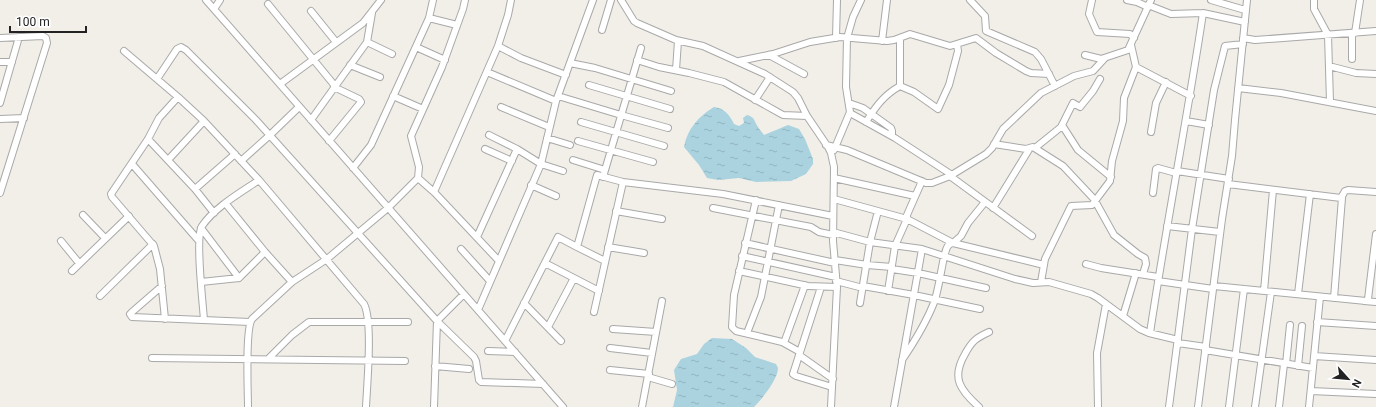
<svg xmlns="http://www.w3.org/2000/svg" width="1376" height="407" font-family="Roboto,sans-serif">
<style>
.water{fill:url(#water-ripples)}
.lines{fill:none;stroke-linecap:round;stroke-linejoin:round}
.minor-casing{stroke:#a9a9a9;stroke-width:8}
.minor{stroke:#fff;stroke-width:6}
</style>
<defs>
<pattern id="water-ripples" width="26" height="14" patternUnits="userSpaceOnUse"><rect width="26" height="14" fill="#aad3df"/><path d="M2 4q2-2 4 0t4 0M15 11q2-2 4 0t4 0" fill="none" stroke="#92b5bf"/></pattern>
</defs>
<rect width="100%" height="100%" fill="#f2efe9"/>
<!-- water -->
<path class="water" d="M714,107c10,1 16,8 20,17l5,2 5,-3 -1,-5 4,-3c8,2 7,6 11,12 1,2 4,5 6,8l24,-10 11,4 6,10 8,20v5l-7,10 -15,7 -35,1 -17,-4 -21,2 -11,-2 -8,-13 -15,-18c3,-18 15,-31 30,-40z
M712,338l20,1 14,9 9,9 21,7 2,4c0,11 -16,31 -24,39h-81l4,-17 -3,-20 7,-11 16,-5 7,-10z"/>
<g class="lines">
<!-- minor casing -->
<g class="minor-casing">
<path id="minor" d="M206,0l357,407
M621,0l13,21 3,2 39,17 27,6 62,28 28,18 5,6 9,18 21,31 3,6 3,14 -1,74 4,46 -6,120
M970,0l15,16 1,15 49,21 6,7 14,27
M1092,0l-3,14 8,18 33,2 4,4
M1127,0l10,2 11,5
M1211,0l34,10
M1314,0v9l14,26 2,67
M268,4l67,82
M1148,5l23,9 32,-1 42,9
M214,9l6,-9
M311,11l25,31
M429,18l28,7
M602,30l9,-30
M1352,33v26
M1355,33l5,-33
M0,38l43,-2 3,2 1,5 -47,150
M836,38l1,-38
M900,38v48l14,6 24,17 11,-24 9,-34 -1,-7
M1243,38l12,2 121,-9
M882,41l5,-41
M367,42l25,12
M498,46l23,12 45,17
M416,47l29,13
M124,51l54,46 26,24 55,59 105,124c9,17 3,81 2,103
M769,55l35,19
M1085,55l16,4 27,-9 23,-50
M637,60l22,7 30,6 35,9 59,33 24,1
M739,61l34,-7 37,-12 30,-5 47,4 7,-1 16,-6 40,12 26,-8 20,15 30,18 5,2 18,1
M0,62h12
M570,63l25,5 76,23
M350,65l30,12
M1329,66l27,7 20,1
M1136,67l55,29
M676,70l2,-29
M487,72l69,29
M157,79l20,-30 4,-2 5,3 70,70 181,201 37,36 2,4 3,19 2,2 62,2
M280,84l83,-61 18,-23
M589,85l81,24
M1238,88l43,5 95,18
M393,96l30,13
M558,96l63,19 47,13
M755,100l15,-23
M0,103l19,-66
M849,103l14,5 28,20 1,3v5
M501,107l48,20
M850,113l45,25 57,37
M0,119l24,-1
M311,120l56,-78 5,-29
M1186,121l23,4
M581,122l83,24
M866,122c10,-16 18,-27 34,-36
M1062,125l16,25 33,27
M1151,132l5,-29 10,-21
M547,138l23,7
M148,139l47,50 19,24
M329,141l32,-39 -2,-3 -25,-12
M578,141l75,21
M994,144l32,5 7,-2 30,19 31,33 20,36 24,19 7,4 1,6 -3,10
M826,145l21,5 79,33h6l18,-7 36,-22 6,-6 11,-19 38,-36 33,-17 19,-5 12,-13
M1035,148l26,-21 12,-24 7,4 13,-16 7,-12
M485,149l27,12
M834,150l16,-38 -4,-25 1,-49 6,-21 8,-17
M168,160l36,-39
M573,160l32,10
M241,161l29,-26 29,-28
M132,164l67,77
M353,168l18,-23 58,-127 4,-18
M563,171l-22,-7 15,-63 37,-101
M1177,171l52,8
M950,176l82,60
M603,177l38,-129
M418,178l1,-11 -8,-31 31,-69 21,-58 2,-9
M834,178l81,18
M922,181l-15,34v4l46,24 8,-7 7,-13 17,-21
M1228,184l113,14 4,-7 3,-1 28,2
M531,185l25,11
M195,189l40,-35
M434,192l64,-146 10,-31 3,-15
M1153,193l3,-24 2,-1 18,5
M834,199l73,20 -12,27 -7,45
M756,200l-22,95 -2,32 4,4 46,11 18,10
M226,204l39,48 27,30
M713,208l98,19 8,5 14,3
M993,208l37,-60
M616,211l46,8
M83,215l22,23
M1167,226l53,6
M201,228l38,50
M833,232l37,10 52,7 93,30 18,4 16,-1 42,12 7,4 42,31 9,4 29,7
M477,237l40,-88
M61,241l18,22
M745,243l90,20
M577,247l28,14
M608,247l36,6
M461,249l29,32
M742,256l94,21
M835,260l32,5 25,2
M545,263l54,28
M1086,264l15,4 57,9
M892,269l26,4 68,15
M72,271l57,-55
M739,271l69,15 29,1
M836,281l27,7
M1158,281l55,8
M201,282l38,-4 26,-26
M1041,282l4,-23 26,-53 21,-1 18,-24 2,-20 11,-40 1,-23 12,-31 -5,-22
M162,286l-30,26 -2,2 2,3 118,5
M863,286l51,9 66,14
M1214,286l152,15 2,-2 8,-65
M821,287l-28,87 3,2 36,11
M1264,291l9,-101
M1298,294l12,-100
M100,296l53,-52
M1334,298l8,-100
M1364,301l12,1
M524,303l37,38
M860,303l10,-61 8,-31
M478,310l63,-146 -24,-15 -28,-14
M594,312l29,-130
M1123,316l13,-43
M165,319l-5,-50 -6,-23 -42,-49 -1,-3 37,-55 11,-21 19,-21
M204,320c-1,-15 -9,-84 -2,-94 13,-19 38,-33 57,-46
M1317,322l59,4
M548,327l26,-49
M613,329l43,3
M747,333l14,-36 18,-92
M1150,333c16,-107 37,-213 53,-320
M505,341l53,-104 19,10 20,-72 26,7 100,12 110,22
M784,343l21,-58
M1178,343l28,4
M610,348l42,5
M1205,350l108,18
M488,351l27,1
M799,355l34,24
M1314,356l62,4
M152,358l253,3
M268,359l24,-24 17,-13h99
M902,360c13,-19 25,-39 33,-60 4,-14 6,-29 9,-43 2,-6 2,-13 9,-14l91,22
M1286,364l4,-39
M435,366l34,3
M1298,366l4,-40
M610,370l39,4
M648,377l24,7
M1311,391l65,3
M248,407c0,-15 -3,-78 4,-88l40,-37 35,-23 61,-51 30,-30 17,15 64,68
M434,407l3,-86 27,-27
M642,407l20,-106
M894,407l28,-158
M979,407c-19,-17 -28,-29 -14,-53 7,-13 11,-16 24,-22
M1098,407l-1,-54 9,-49
M1169,407l23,-178 22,-139 11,-44 18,-2
M1198,407l24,-188 10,-63 3,-36 12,-120
M1229,407l15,-118
M1255,407l16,-115
M1279,407l5,-43
M1309,407l11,-110"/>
</g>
<!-- minor -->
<use href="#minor" class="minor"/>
</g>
<!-- north arrow -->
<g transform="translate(1348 379) rotate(117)" stroke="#ffffff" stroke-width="3" paint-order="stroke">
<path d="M0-3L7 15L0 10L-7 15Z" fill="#222222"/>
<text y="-6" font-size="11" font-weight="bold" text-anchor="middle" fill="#222222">N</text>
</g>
<!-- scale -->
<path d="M10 26v6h76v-6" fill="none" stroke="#222222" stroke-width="2"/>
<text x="16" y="26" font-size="12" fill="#222222" stroke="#ffffff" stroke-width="3" paint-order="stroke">100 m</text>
</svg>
